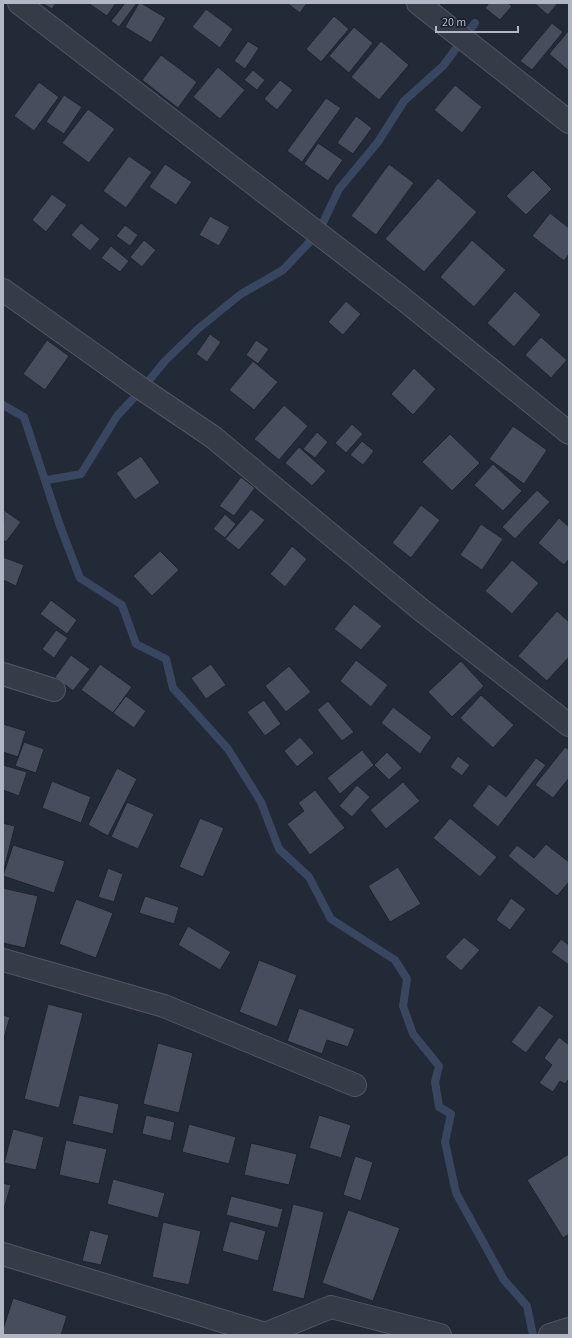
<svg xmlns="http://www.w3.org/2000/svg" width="572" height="1338" font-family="'Source Sans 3',sans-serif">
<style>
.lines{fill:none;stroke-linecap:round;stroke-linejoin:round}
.stream{stroke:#39465f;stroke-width:8}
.building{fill:#474d5d;stroke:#1d232e}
.street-casing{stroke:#515762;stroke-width:24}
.street{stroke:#363c47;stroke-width:22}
</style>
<rect width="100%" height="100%" fill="#232a37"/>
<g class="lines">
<!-- stream -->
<path class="stream" d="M3,405l21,12 36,109 20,52 42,27 14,39 30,15 7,29 55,61 33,53 18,47 30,28 22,42 64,41 12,19 -4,27 10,28 26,32 -4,16 4,25 12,7 -6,28 11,51 48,87 23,26 6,29
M47,480l34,-6 36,-58 25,-27 23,-28 34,-33 42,-34 42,-24 35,-37 21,-44 39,-47 26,-41 39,-35 32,-43"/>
</g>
<!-- building -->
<path class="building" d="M42,3h14l-4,6z
M88,3h28l-9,13z
M125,3h12l-18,24 -8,-6z
M139,3h2l25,15 -15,25 -26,-16z
M287,3h20l-7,10z
M489,3h19l4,3 -12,14 -15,-12z
M534,3h24l-10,12z
M206,9l27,20 -13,19 -28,-21z
M334,16l15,13 -28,33 -15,-13z
M552,23l11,9 -31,38 -12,-9z
M354,27l19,16 -24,30 -20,-17z
M569,30v41l-20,-17z
M248,41l11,7 -14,21 -11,-8z
M381,41l28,24 -30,35 -28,-23z
M161,55l36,27 -19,26 -36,-28z
M218,67l27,23 -25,29 -27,-22z
M253,70l12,10 -8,10 -13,-10z
M280,80l13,10 -16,20 -13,-11z
M39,82l20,15 -25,34 -20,-15z
M455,85l27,22 -20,26 -28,-23z
M64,95l18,12 -18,27 -18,-12z
M326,98l15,10 -39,54 -15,-11z
M88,109l27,20 -26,34 -27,-20z
M356,116l16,12 -19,26 -16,-11z
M318,143l25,17 -15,21 -24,-17z
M129,156l23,16 -26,36 -23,-17z
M165,164l27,18 -16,23 -27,-18z
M389,164l25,19 -38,52 -25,-19z
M533,170l19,19 -26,26 -20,-19z
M438,178l39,34 -53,60 -39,-33z
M52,194l15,11 -21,27 -14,-12z
M550,213l19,15v26l-5,7 -32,-25z
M210,216l20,11 -11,19 -20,-11z
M81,223l19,16 -10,12 -19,-16z
M125,225l13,10 -8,11 -14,-10z
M144,240l12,10 -14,17 -12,-10z
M472,240l34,30 -32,37 -34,-30z
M111,246l18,15 -9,11 -19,-14z
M515,291l26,24 -27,32 -27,-24z
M346,301l15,13 -18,21 -15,-13z
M210,334l11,8 -14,20 -11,-8z
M541,337l26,23 -16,18 -26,-23z
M47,340l22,16 -24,34 -22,-16z
M256,340l13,9 -11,15 -12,-9z
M253,361l25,21 -24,28 -25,-20z
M414,368l22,21 -23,26 -22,-21z
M284,405l24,21 -29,34 -25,-21z
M352,424l11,10 -17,19 -11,-10z
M513,426l34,24 -23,34 -35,-25z
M317,432l11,10 -13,16 -12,-9z
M450,434l30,29 -28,28 -30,-29z
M362,441l12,10 -11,14 -13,-10z
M299,447l27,24 -14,15 -27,-23z
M141,456l19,27 -25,17 -19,-27z
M493,464l29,27 -19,20 -29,-26z
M241,477l14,11 -21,28 -15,-10z
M537,490l13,12 -35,37 -13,-12z
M421,505l19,15 -29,38 -19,-15z
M251,509l14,11 -26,30 -14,-11z
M4,510l17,12 -15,20 -3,-2z
M225,514l11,10 -11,14 -12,-9z
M559,518l10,9v32l-5,6 -26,-22z
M481,524l22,15 -21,31 -22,-15z
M292,546l15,13 -22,28 -15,-13z
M160,551l19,19 -27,26 -19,-20z
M3,557l21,8 -8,21 -13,-6z
M512,560l27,23 -27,31 -27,-23z
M51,600l26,20 -10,14 -27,-20z
M354,604l28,22 -21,24 -27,-21z
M557,611l12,11v35l-22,24 -29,-25z
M56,630l12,8 -14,20 -12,-9z
M71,655l19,14 -17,22 -18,-14z
M356,660l32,25 -17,22 -31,-26z
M461,661l23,25 -32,31 -24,-25z
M100,664l32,23 -19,26 -32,-23z
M211,664l15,21 -20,14 -15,-21z
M289,666l22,26 -25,20 -21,-26z
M481,695l33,30 -21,23 -33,-30z
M126,696l20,15 -12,17 -21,-15z
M264,700l17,24 -16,12 -18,-24z
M328,701l26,31 -12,9 -25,-31z
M393,707l39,30 -12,17 -39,-31z
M3,724l23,7 -8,26 -15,-5z
M300,737l14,16 -17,14 -13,-16z
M24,742l20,7 -8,24 -21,-7z
M565,747l4,3v28l-16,20 -18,-13z
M362,750l12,15 -34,29 -13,-16z
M387,752l15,16 -13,12 -15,-15z
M458,756l12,9 -8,11 -12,-9z
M536,758l10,7 -48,62 -26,-21 17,-22 17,13z
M3,765l24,7 -8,24 -16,-6z
M117,768l20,11 -29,57 -20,-11z
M52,781l39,16 -10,26 -39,-15z
M403,782l17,19 -34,28 -16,-19z
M357,785l13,12 -18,20 -13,-11z
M315,790l30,38 -35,27 -23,-31 17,-13 -6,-8z
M127,802l27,12 -16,35 -27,-12z
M200,818l24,10 -21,49 -24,-10z
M450,818l47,39 -17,20 -47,-39z
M3,823l12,3 -11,43 -1,-1z
M546,844l23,18v20l-12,14 -49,-40 9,-11 17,13z
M13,845l52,16 -11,32 -51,-17z
M398,867l23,37 -31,18 -22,-36z
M108,868l15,6 -9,28 -16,-5z
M3,888l35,8 -13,52 -22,-5z
M145,896l34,11 -5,17 -35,-11z
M511,898l15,11 -16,21 -14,-10z
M76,899l37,14 -17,45 -37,-14z
M188,926l43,26 -11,18 -42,-25z
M464,937l16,13 -19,21 -16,-14z
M561,939l8,6v20l-18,-13z
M259,960l38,15 -20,52 -38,-15z
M48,1004l35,9 -24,95 -35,-9z
M539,1005l15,11 -28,37 -15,-11z
M299,1008l56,21 -7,18 -21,-7 -5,14 -35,-13z
M3,1015l7,2 -7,24z
M559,1037l10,8v34l-4,5 -5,-3 -7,11 -14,-9 13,-18 -8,-7z
M158,1043l35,10 -14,60 -36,-9z
M79,1095l40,9 -6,30 -41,-10z
M146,1115l29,7 -4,19 -29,-7z
M319,1115l32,10 -10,33 -32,-10z
M189,1124l47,13 -7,27 -47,-12z
M13,1129l31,8 -8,33 -32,-7z
M66,1140l41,9 -8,35 -40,-9z
M251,1143l46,11 -8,31 -45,-10z
M569,1154v80l-6,4 -36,-58z
M355,1156l18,6 -12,39 -18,-6z
M113,1179l52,14 -7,25 -51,-14z
M3,1183l8,2 -8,27z
M231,1196l52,13 -5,19 -52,-13z
M293,1204l31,8 -20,87 -32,-8z
M348,1210l52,18 -27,73 -51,-18z
M230,1221l36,10 -8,30 -36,-10z
M163,1222l38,9 -12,54 -37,-8z
M90,1230l19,5 -8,30 -19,-4z
M13,1298l54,18 -6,19h-58v-6z"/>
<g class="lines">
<!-- street casing -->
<g class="street-casing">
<path id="street" d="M19,3l383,295 167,135
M418,3l151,119
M3,290l139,99 71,48 207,172 149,116
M3,674l51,16
M3,960l161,46 191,79
M3,1254l262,80 66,-27 109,28
M550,1335l19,-6"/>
</g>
<!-- street -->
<use href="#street" class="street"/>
</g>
<!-- border -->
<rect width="572" height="1338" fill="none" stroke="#b1b7c4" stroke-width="8"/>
<!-- scale -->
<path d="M436 26v6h82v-6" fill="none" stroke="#b1b7c4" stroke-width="2"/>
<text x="442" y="26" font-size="12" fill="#b1b7c4" stroke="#1b212c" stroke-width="3" paint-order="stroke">20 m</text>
</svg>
